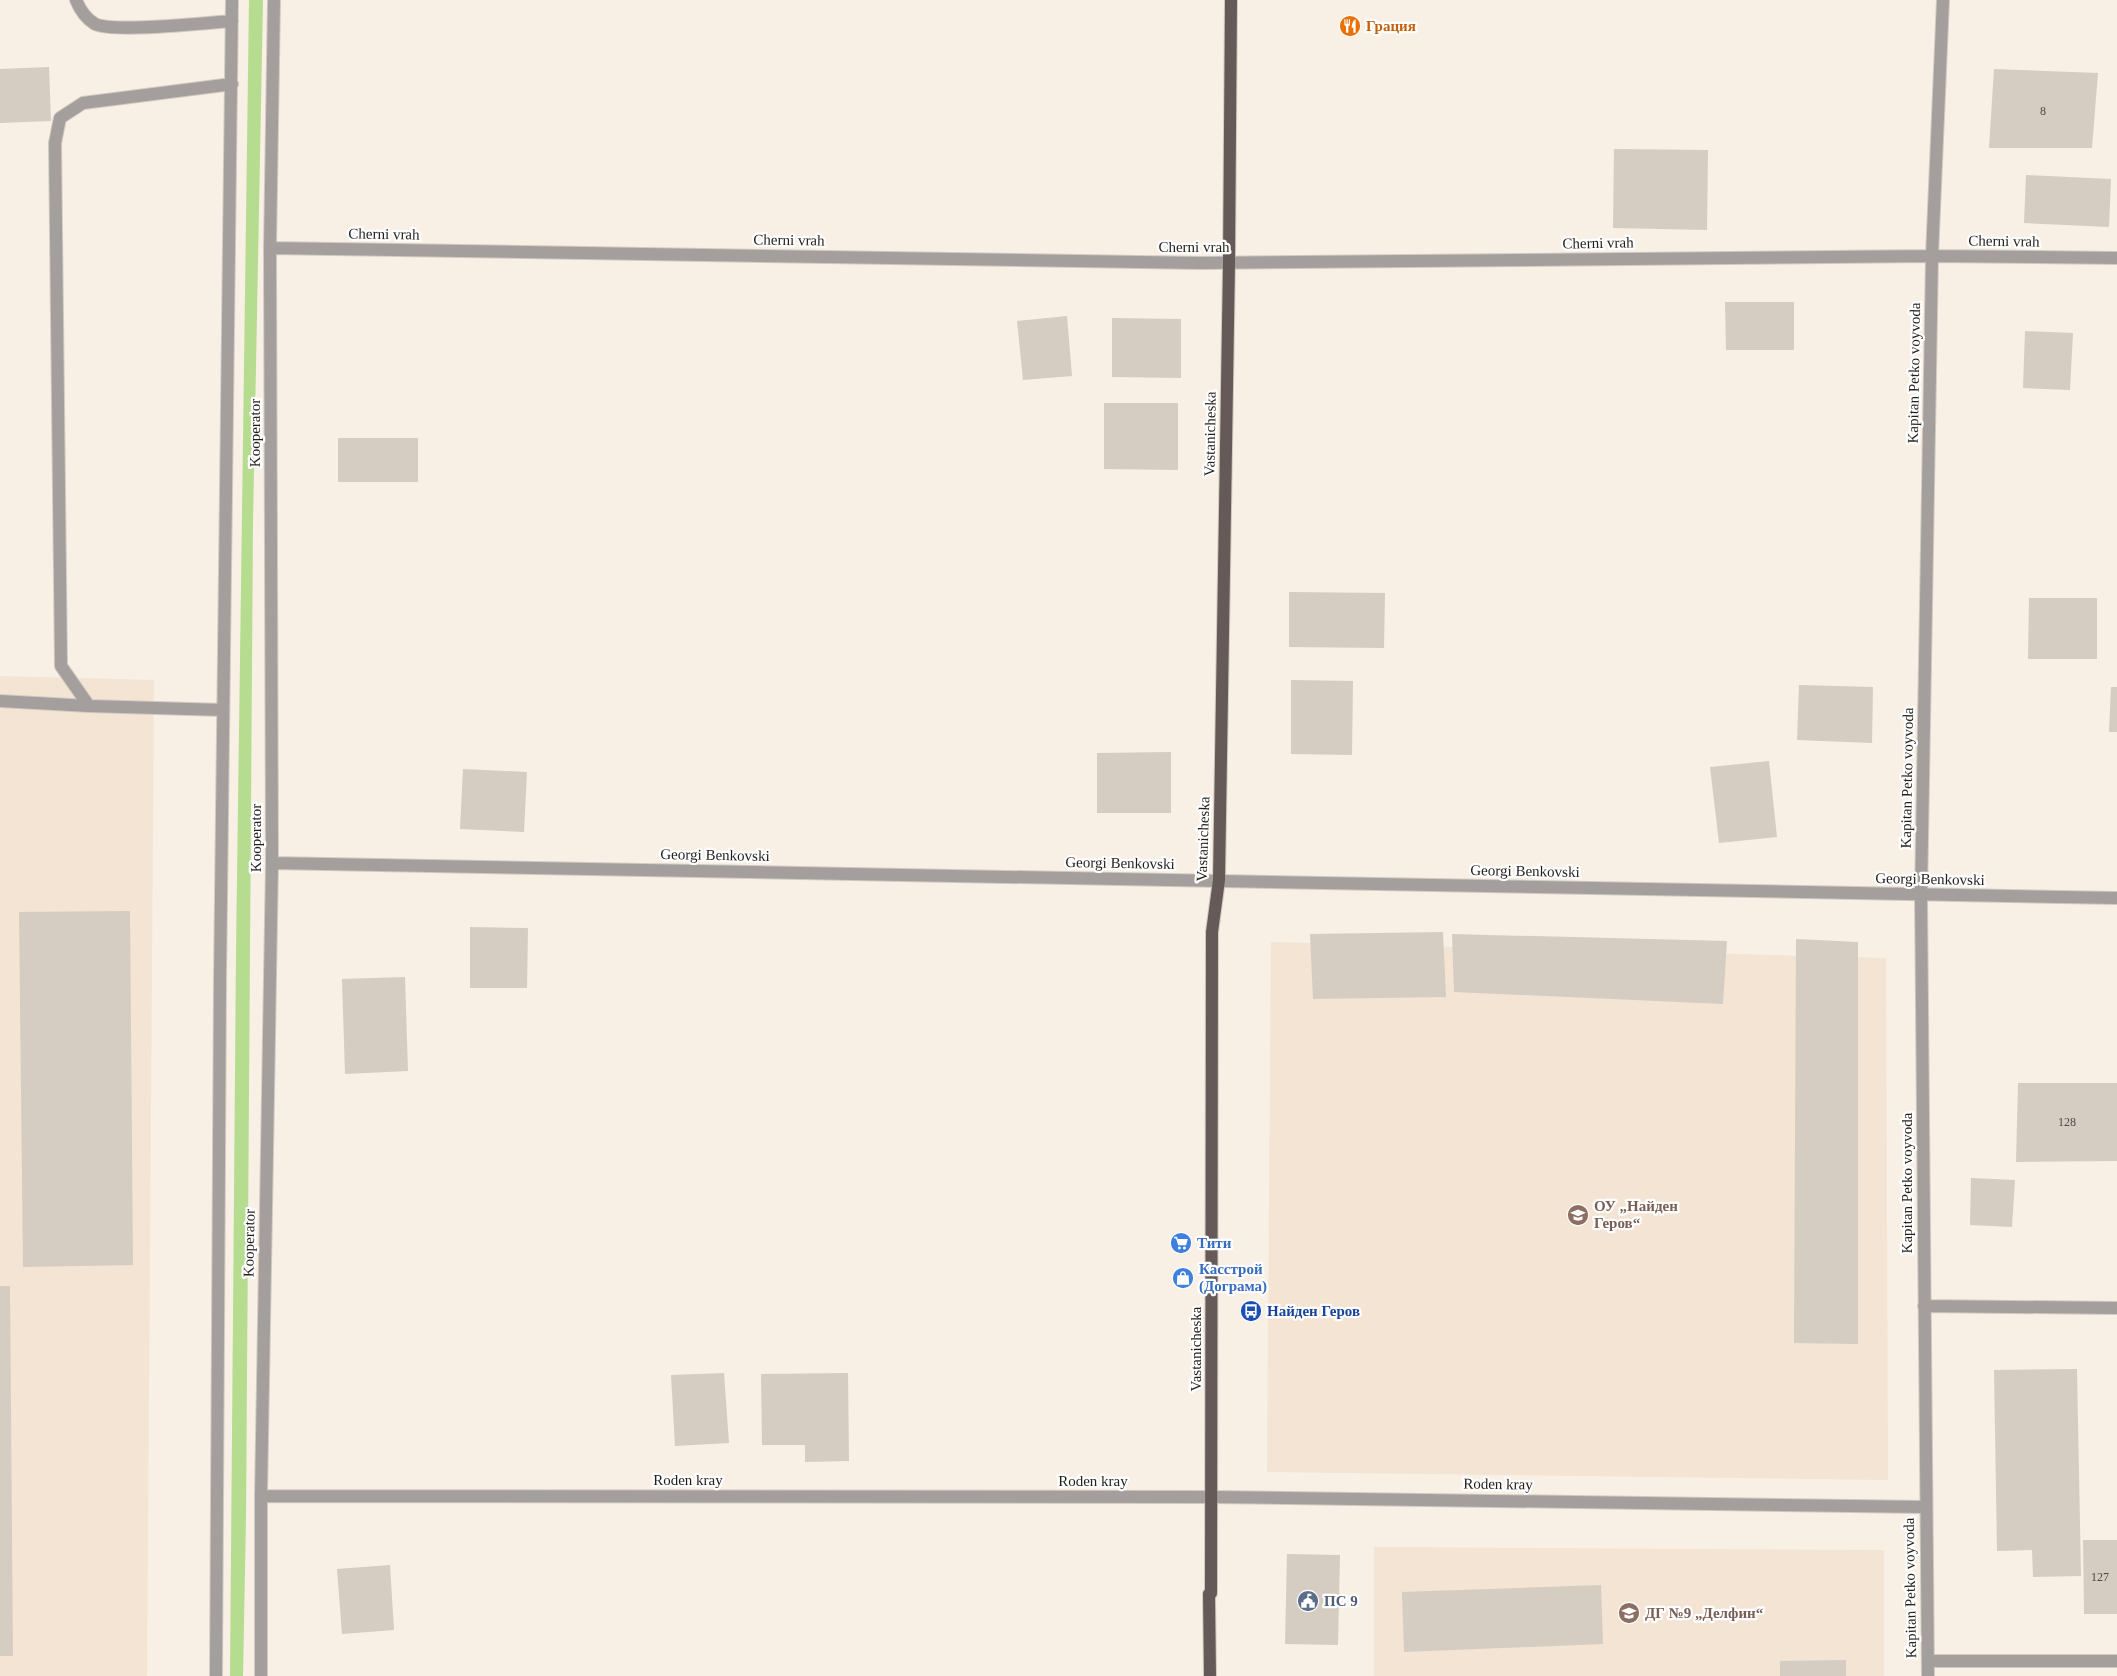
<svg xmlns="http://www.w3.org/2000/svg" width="2117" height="1676" font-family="Georgia,serif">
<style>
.built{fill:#f3e4d4}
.green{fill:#b6dc8f}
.building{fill:#d5ccc2}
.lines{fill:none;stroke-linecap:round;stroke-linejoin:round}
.minor-casing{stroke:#d1cac1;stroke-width:14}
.major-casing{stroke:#d1cac1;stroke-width:14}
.minor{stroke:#a49e9c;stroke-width:12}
.major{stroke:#655a58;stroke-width:12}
.labels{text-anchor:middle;stroke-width:4.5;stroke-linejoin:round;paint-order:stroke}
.number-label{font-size:12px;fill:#4f4a45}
.food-label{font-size:15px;font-weight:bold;fill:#c56008;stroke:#fefefe;text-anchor:start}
.street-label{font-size:15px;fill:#221f1b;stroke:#fefefe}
.education-label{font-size:15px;font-weight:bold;fill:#785e54;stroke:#fefefe;text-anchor:start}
.shop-label{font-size:15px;font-weight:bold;fill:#366cbe;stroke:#fefefe;text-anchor:start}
.transit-label{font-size:15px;font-weight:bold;fill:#164399;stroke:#fefefe;text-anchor:start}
.service-label{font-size:15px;font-weight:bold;fill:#4e5e75;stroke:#fefefe;text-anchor:start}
</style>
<rect width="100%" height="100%" fill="#f8efe5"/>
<!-- built -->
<path class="built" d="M0,676l154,4 -7,996h-147z
M1271,942l615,16 2,522 -621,-8z
M1374,1547l510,3v126h-510z"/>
<!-- green -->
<path class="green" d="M249,0h14l-10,523 -7,996 -3,157h-13l6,-724z"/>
<!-- building -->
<path class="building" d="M49,67l2,54 -51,2v-54z
M1994,69l104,4 -6,75h-103z
M1614,149l94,1 -1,80 -94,-2z
M2026,175l85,4 -2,48 -85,-4z
M1725,302h69v48h-68z
M1067,316l5,60 -49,4 -6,-59z
M1112,318l69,1v59l-69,-1z
M2025,331l48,2 -3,57 -47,-2z
M1104,403h74v67l-74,-1z
M338,438h80v44h-80z
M1289,592l96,1 -1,55 -95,-1z
M2029,598h68v61h-69z
M1291,680l62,1 -1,74 -61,-1z
M1799,685l74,2 -1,56 -75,-3z
M2111,687h6v45h-8z
M1171,752v61h-74v-60z
M1769,761l8,76 -58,6 -9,-76z
M463,769l64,3 -3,60 -64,-3z
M130,911l3,354 -110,2 -4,-355z
M470,927l58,1 -1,60h-57z
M1443,932l3,65 -133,2 -3,-65z
M1452,934l275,7 -4,63 -269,-12z
M1796,939l62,3v402l-64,-1z
M405,977l3,94 -63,3 -3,-95z
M2018,1083h99v78l-101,1z
M1971,1178l44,2 -3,47 -42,-2z
M0,1286h10l3,370h-13z
M2077,1369l4,207 -48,1 -1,-27 -35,1 -3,-181z
M724,1373l5,70 -54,3 -4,-71z
M848,1373l1,88 -44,1v-17h-43l-1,-71z
M2083,1540h34v74h-33z
M1287,1554l53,1 -2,90 -53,-1z
M390,1565l4,65 -52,4 -5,-65z
M1601,1585l2,59 -199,8 -2,-60z
M1846,1660v16h-66v-15z"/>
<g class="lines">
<!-- minor casing -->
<g class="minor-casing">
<path id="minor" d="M76,0c4,10 9,18 19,24 19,9 111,-1 137,-3
M270,248l930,15 732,-7 185,2
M0,701l89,5
M223,710l-134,-4 -28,-40 -6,-523 5,-25 23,-15 149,-19
M272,863l1845,35
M1924,1306l193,2
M261,1496l952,1 712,10
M1928,1661h189
M216,1676l4,-697 12,-979
M261,1676v-180l11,-633 -2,-615 4,-248
M1928,1676l-7,-780 11,-640 11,-256"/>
</g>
<!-- major casing -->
<g class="major-casing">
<path id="major" d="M1210,1676l-1,-82 2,-1 1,-661 7,-52 10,-617 2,-263"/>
</g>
<!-- minor -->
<use href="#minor" class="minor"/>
<!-- major -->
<use href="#major" class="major"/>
</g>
<!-- icons -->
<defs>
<g id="restaurant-disc" transform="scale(1.125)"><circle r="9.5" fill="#e8710a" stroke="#fefefe"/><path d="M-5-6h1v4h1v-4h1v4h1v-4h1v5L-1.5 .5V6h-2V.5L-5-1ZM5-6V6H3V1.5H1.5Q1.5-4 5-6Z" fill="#fff"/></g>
<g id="school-disc" transform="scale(1.125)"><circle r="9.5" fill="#8d6e63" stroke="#fefefe"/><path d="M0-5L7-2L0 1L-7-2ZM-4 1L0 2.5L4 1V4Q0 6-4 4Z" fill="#fff"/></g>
<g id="supermarket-disc" transform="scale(1.125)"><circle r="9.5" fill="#3f7fe0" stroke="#fefefe"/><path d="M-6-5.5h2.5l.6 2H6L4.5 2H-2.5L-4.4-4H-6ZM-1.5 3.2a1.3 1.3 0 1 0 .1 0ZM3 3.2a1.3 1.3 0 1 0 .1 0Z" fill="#fff"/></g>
<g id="shop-disc" transform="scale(1.125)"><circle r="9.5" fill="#3f7fe0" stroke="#fefefe"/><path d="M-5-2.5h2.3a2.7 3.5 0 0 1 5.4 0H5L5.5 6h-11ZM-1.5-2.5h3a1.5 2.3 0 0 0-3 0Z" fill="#fff"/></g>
<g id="bus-disc" transform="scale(1.125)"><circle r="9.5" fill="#1a4fb4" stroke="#fefefe"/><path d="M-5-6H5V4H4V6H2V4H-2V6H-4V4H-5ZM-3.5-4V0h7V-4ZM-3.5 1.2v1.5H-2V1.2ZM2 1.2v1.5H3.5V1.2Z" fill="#fff"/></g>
<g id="civic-disc" transform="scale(1.125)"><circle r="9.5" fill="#5c6f8a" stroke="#fefefe"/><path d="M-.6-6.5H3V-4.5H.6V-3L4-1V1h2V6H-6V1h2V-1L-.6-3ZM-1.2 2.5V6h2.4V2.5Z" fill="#fff"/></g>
</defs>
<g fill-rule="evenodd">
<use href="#restaurant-disc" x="1350" y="26"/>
<use href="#school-disc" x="1578" y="1215"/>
<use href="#supermarket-disc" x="1181" y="1243"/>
<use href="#shop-disc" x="1183" y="1278"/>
<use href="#bus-disc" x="1251" y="1311"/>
<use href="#civic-disc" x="1308" y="1601"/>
<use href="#school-disc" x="1629" y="1613"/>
</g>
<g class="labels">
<!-- number labels -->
<g class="number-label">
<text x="2043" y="115">8</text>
<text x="2067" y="1126">128</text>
<text x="2100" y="1581">127</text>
</g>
<!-- food labels -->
<g class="food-label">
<text x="1366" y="31">Грация</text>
</g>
<!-- street labels -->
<g class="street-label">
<text transform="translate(384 234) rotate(1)" y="5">Cherni vrah</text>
<text transform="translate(789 240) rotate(1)" y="5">Cherni vrah</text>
<text transform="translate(2004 241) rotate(1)" y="5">Cherni vrah</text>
<text transform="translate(1598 243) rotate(-1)" y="5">Cherni vrah</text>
<text x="1194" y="252">Cherni vrah</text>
<text transform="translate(1914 373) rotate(-89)" y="5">Kapitan Petko voyvoda</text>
<text transform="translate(255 433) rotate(-90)" y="5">Kooperator</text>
<text transform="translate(1210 434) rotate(-89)" y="5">Vastanicheska</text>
<text transform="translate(1907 778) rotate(-89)" y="5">Kapitan Petko voyvoda</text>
<text transform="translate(256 838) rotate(-90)" y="5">Kooperator</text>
<text transform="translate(1203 839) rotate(-88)" y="5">Vastanicheska</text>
<text transform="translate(715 855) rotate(1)" y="5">Georgi Benkovski</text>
<text transform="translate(1120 863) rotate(1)" y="5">Georgi Benkovski</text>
<text transform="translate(1525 871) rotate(1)" y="5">Georgi Benkovski</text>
<text transform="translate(1930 879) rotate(1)" y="5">Georgi Benkovski</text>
<text transform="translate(1907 1183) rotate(-90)" y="5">Kapitan Petko voyvoda</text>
<text transform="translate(249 1243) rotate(-89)" y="5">Kooperator</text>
<text transform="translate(1196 1349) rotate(-90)" y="5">Vastanicheska</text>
<text x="688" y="1485">Roden kray</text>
<text x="1093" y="1486">Roden kray</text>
<text transform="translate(1498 1484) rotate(1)" y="5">Roden kray</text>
<text transform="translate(1910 1588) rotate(-91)" y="5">Kapitan Petko voyvoda</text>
</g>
<!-- education labels -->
<g class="education-label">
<text x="1594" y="1211">ОУ „Найден<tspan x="1594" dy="17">Геров“</tspan></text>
<text x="1645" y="1618">ДГ №9 „Делфин“</text>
</g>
<!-- shop labels -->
<g class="shop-label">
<text x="1197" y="1248">Тити</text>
<text x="1199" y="1274">Касстрой<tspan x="1199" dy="17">(Дограма)</tspan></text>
</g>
<!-- transit labels -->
<g class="transit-label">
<text x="1267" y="1316">Найден Геров</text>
</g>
<!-- service labels -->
<g class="service-label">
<text x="1324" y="1606">ПС 9</text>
</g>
</g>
</svg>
